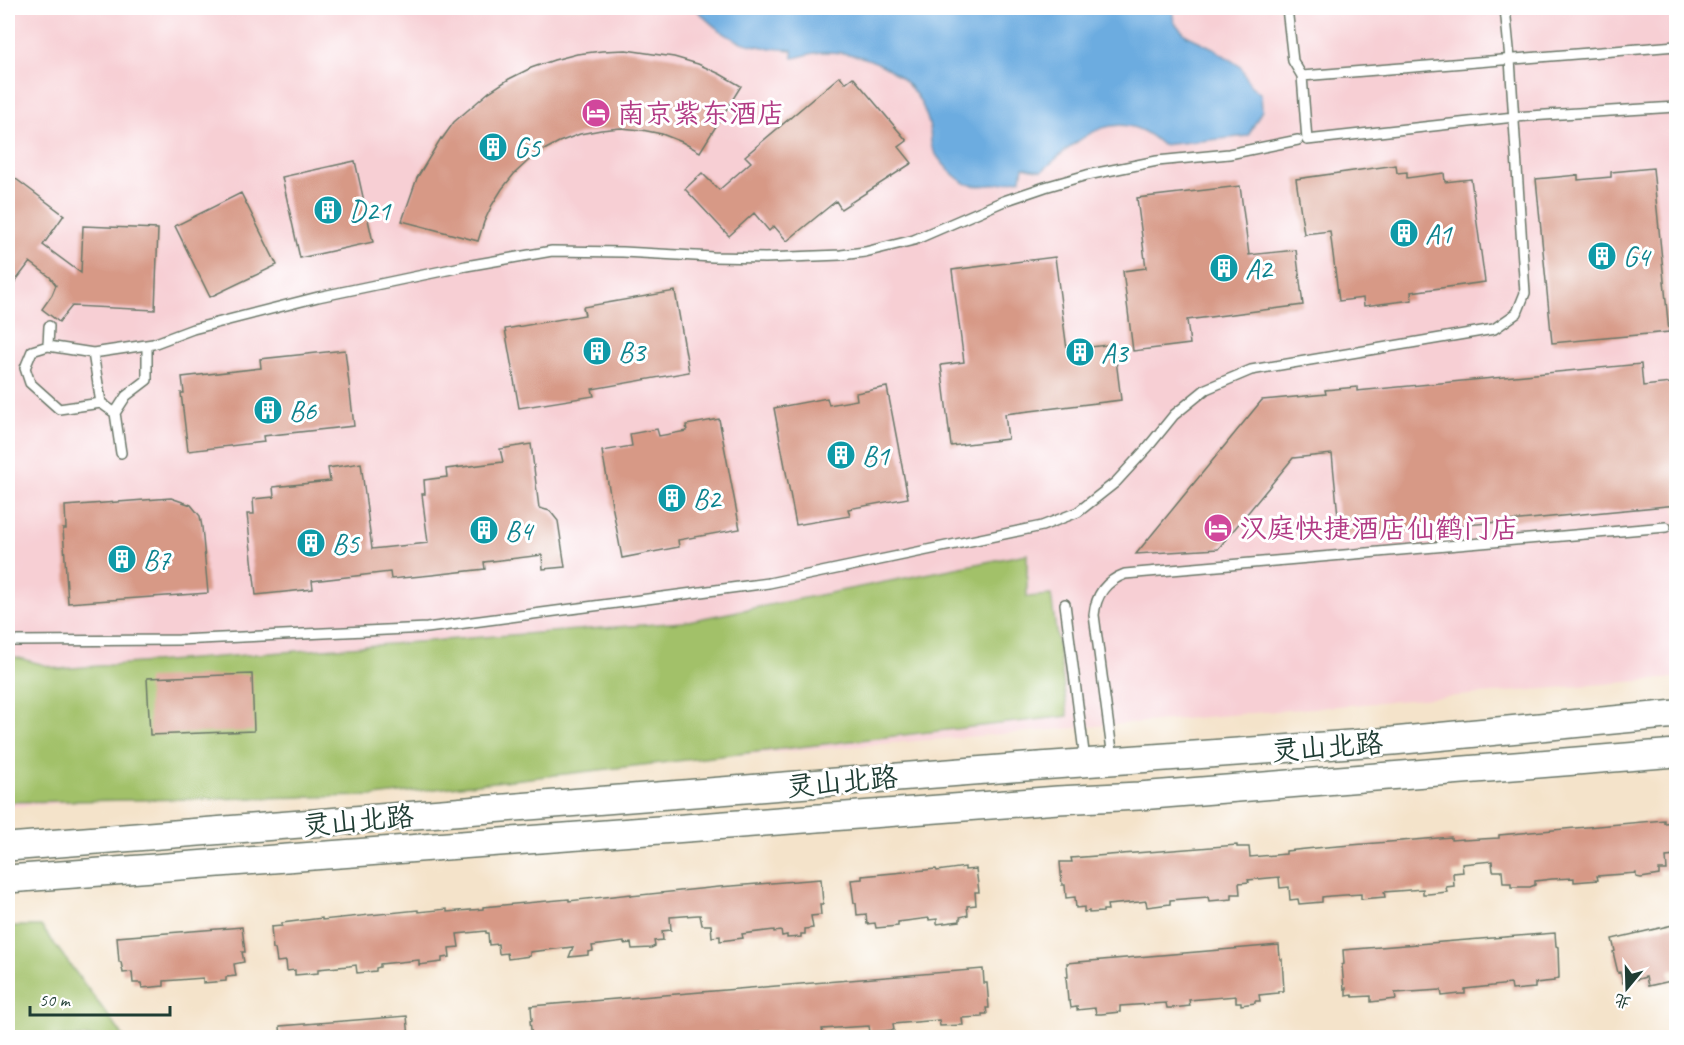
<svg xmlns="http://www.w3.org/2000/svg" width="1684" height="1045" font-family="Caveat,'LXGW WenKai TC',sans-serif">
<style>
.built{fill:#f7cfd4}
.green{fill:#a2c169;stroke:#607f4e;stroke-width:1.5}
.water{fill:#6cace0;stroke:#46748a;stroke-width:1.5}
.building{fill:#d79986}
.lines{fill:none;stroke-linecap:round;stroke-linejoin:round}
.lane-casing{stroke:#6a7768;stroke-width:12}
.secondary-casing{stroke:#6a7768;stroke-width:30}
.path{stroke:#6a7768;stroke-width:3;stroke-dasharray:4.5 4.5;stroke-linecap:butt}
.lane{stroke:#fff;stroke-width:9}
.secondary{stroke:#fff;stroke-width:27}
.labels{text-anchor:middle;stroke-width:6;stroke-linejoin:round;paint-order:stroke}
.hotel-label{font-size:28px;fill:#b23c85;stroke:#fff;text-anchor:start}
.culture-label{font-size:28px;fill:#0d838f;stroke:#fff;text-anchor:start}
.street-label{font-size:28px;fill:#1f3d34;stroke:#fff}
</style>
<rect width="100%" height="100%" fill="#fff"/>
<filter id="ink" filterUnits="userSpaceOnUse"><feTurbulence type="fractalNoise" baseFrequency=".0167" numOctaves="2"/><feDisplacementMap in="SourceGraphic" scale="12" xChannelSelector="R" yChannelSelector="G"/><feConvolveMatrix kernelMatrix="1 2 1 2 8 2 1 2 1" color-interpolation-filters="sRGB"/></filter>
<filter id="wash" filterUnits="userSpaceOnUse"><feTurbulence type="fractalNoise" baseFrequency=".008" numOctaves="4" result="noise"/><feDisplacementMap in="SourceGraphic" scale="24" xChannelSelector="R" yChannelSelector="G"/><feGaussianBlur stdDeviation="1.35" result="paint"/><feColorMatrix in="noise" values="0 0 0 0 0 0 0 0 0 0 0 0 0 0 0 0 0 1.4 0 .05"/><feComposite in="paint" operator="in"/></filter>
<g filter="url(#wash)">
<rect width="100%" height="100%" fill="#f4e3ca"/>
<!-- built -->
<path class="built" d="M8,8h1668v670l-892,74 -776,55z"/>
<!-- green -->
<path class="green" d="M1027,554v43l24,-2 17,121 -694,80 -366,6v-147l51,14 624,-47z
M8,926h33l83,111h-116z"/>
<!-- water -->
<path class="water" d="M695,8h477l2,14 12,13 27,13 28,19 9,18 11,9 1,16 -14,26 -86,9c-46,-44 -83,-6 -120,26l-19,-4 -2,12c-15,3 -36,9 -50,6 -13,-2 -34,-26 -39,-38 -2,-5 -1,-12 -2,-18 -1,-7 -4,-15 -7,-22 -18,-38 -58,-55 -99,-55 -10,0 -21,4 -31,6l-1,-8c-47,-3 -65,-8 -97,-42z"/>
<g id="blocks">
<!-- building -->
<path class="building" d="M626,50l48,7 24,7 22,10 21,12 -41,66 -18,-10 -20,-8 -20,-4 -21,-2 -20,2 -21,4 -21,8 -15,8 -16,11 -14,13 -12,15 -10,16 -8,17 -6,19 -76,-20 15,-43 24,-40 1,1 12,-17 35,-30 20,-13 22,-11 23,-8 23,-6 25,-3z
M840,76l5,7 8,-6 54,64 -8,6 13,16 -71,46 -5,-8 -49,40 -13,-15 -5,5 -15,-18 -25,23 -44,-47 17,-16 17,17 32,-28 -6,-6z
M355,161l18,81 -73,16 -18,-81z
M1396,165l1,8 10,-1v6l37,-5 1,9 26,-3 14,103 -74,10 1,8 -48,6 -1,-8 -24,3 -9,-70 -26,3 -8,-55z
M1653,168l16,164 -117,11 -16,-164 42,-4v5l33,-3v-5z
M8,173l56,42 -21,30 38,28 2,-47 75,3 -3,81 -83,-4 -13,16 -17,-13 10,-14 4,-10 -6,-8 -20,-15 -22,29z
M1240,186l9,69 47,-5 7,55 -116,15 3,24 -57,7 -10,-80 23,-3 -9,-70z
M241,193l36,72 -67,32 -35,-71z
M1055,257l12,93 47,-6 7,56 -116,14 3,25 -57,7 -10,-81 23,-3 -12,-92z
M675,291l14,81 -97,17 2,7 -75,12 -14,-79 80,-14 -2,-8z
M345,350l9,76 -91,10 1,6 -76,9 -7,-58h3l-2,-16 79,-9 -1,-9z
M1641,364l2,22 28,-3 6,56v66l-337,32 -8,-83 -39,4 -75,91 -82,5 126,-154 64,-6 -1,-4 32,-3v4z
M887,387l21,111 -60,11 2,7 -54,9 -22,-117 53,-10 2,7 28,-5 -1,-7z
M719,419l21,110 -62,11 1,7 -57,11 -20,-107 30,-5 -2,-12 27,-5 2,7 28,-5 -1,-6z
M531,444l8,64 11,3 8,10 7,46 -22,2 -1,-14 -58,7 1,7 -53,6 -41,4 -1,-7 -78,9 1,8 -57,6 -9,-81h7l-1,-15 21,-2 -1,-10 57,-6 -2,-13 33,-5 11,86 56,-6 -6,-49h3l-1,-14 23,-3 -1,-8 57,-7 -3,-13z
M171,498l20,7 9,11 2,11 6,66 -140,10 -5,-74h3l-1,-23z
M252,674l2,57 -104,4 -3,-57z
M1664,820v3l13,-1 -1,34 -10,1 1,13h-8v5l-18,3 -5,-1v-4l-39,3 1,4 -24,2v-4l-22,1 -17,2v4l-5,2h-19v-4h-8l-1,-12h-9l-1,-10 -30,3 1,8 -10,1 1,13 -8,1 1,5 -19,2h-5v-5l-39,3 1,5 -24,2v-5l-31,2 -8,1v5l-23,2 -1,-5 -8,1 -1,-13 -9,1 -1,-11 -31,3 1,2 -10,1 1,11h-8v5l-23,2 -1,-4 -38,3v4l-23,3 -1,-6 -7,1 -32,3 1,5h-5v2l-14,1v-2l-5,1v-5l-8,1 -1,-11 -9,1 -1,-13h-3l-2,-23h12l-1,-4 166,-13v2h12l1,10 36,-3v-3l40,-4 125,-10v3l12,-1v1l36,-2v-3z
M965,867v3l11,-1 3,23h-4l1,13 -9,1 1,9 -8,2v4l-23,3v-5l-8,1v-2l-31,4v4l-22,2 -1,-5 -8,1 -1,-10 -9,1 -1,-12h-2l-3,-23 11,-1v-3l74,-7 1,2z
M821,879l2,25h-3l1,11 -10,1 2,12 -8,1v5h-4v3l-14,1v-3l-5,1 -1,-5 -7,1v-2l-32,4 1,4 -23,3v-5l-8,1 -1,-12h-9l-2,-10h-2l-28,2 1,13 -9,1 1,9 -9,1 1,5 -4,2 -19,1 -1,-6 -7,1v-2l-32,4 1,5 -5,1v3l-19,2 4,-10 -43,5v4l-22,3 -1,-6 -8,1 -1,-10 -9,1 -1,-12h-2v-2l-29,3 2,13 -10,1 1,9 -8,1v4l-23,3v-5l-39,4v3l-4,1v3l-19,2 -1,-8 -7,1 -31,3v4l-23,2v-5l-8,1 -1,-10 -9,1 -2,-13h-2l-2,-22 11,-1v-3l40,-5v2l96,-10v2l29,-3v3l36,-3v-2l86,-8v2l62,-7v2l88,-9z
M1677,924v46l-8,1 2,10 -23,5 -2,-9 -23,6 -3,-11 -2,1 -5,-21 2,-1 -3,-12z
M242,927l3,25h-3l2,10 -10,2 2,12 -10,1v4l-23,2v-5l-39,3v5l-22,2 -1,-5h-8l-1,-11 -9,1 -2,-11h-2l-2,-25z
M1555,933l1,13 2,1 1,31 -5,1v2l-19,2v5l-23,2 -1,-6 -46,5v5h-5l-18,2 -1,-6 -46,3 1,6 -25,3v-6l-18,1 -1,-2 -6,1v-8l-2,1 -2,-24 2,-1 -1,-14z
M1279,945l1,14h2l2,32h-6v2l-19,2 1,6h-5v2l-14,2v-3h-5v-6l-47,4 1,6 -18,2h-5l-1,-5 -46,3v6l-19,2h-5l-1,-6 -18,2v-3l-6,1 -1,-7h-2l-2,-24h2l-1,-14z
M983,969l1,14h3l2,25h-3l1,6h-5v3l-20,1 1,7 -23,1 -1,-6 -46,4 1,6 -24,2 -1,-6 -17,1 -30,2 1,7 -5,2h-19v-6l-18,1 -1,-2 -33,2 -5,1 1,3 -13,1h-198l-2,-17 2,-1 -1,-14z
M407,1016l2,22h-128l-1,-12z"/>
</g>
</g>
<g filter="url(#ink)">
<use href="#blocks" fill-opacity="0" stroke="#6a7768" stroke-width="1.5"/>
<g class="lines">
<!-- lane casing -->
<g class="lane-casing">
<path id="lane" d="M1287,8l6,53 9,15 5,64 207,-23 162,-10
M1302,76l374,-30
M49,326l-1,20 45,7 60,-9 40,-15 125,-32 148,-31 86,-15 71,1 90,5 52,1 76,-3 24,-3 49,-12 90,-39 41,-14 42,-12 70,-14 72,-7 69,-14
M48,346l-16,5 -7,17 5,15 29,26 42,-6
M93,353l8,50 14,10 6,40
M115,413l11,-17 21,-16v-35
M1065,604l20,156
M8,639l7,2 164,-1 248,-12 342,-45 273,-57 36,-14 38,-30 32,-35 26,-32 32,-26 45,-19 243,-41 23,-16 8,-20 -15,-234 -5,-51
M1113,758l-19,-143c2,-21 12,-34 31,-41l541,-47"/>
</g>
<!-- secondary casing -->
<g class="secondary-casing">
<path id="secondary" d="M8,847l1017,-80 368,-26 283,-27
M8,879l1050,-79 81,-4 537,-43"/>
</g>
<!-- path -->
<path class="path" d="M8,1026l1,3 11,9"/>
<!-- lane -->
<use href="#lane" class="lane"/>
<!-- secondary -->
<use href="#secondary" class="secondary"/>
</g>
</g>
<!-- icons -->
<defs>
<g id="hotel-disc" transform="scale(1.5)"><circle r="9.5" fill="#d1479c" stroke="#fff"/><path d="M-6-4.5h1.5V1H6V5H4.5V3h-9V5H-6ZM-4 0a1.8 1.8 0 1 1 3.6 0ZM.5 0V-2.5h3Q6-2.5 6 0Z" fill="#fff"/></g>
<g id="building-disc" transform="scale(1.5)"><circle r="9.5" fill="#0f9aa8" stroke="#fff"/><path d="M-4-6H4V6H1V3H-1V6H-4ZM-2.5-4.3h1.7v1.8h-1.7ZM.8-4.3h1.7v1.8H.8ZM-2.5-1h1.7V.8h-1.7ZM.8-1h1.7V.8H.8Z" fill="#fff"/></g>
</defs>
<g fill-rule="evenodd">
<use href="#hotel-disc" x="596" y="113"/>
<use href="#building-disc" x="493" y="147"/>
<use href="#building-disc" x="328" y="210"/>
<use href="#building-disc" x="1404" y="233"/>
<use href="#building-disc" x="1602" y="256"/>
<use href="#building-disc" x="1224" y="268"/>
<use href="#building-disc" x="597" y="351"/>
<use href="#building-disc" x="1080" y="352"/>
<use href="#building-disc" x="268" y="410"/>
<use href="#building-disc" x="841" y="455"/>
<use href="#building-disc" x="672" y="498"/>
<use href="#hotel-disc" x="1218" y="528"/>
<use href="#building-disc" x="484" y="530"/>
<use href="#building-disc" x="311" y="543"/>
<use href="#building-disc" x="122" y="559"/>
</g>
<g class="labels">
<!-- hotel labels -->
<g class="hotel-label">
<text x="617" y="123">南京紫东酒店</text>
<text x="1239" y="538">汉庭快捷酒店仙鹤门店</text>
</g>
<!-- culture labels -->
<g class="culture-label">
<text x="514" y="157">G5</text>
<text x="349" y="220">D21</text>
<text x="1425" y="243">A1</text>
<text x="1623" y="266">G4</text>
<text x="1245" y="278">A2</text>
<text x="618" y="361">B3</text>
<text x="1101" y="362">A3</text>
<text x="289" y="420">B6</text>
<text x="862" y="465">B1</text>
<text x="693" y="508">B2</text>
<text x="505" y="540">B4</text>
<text x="332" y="553">B5</text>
<text x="143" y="569">B7</text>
</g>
<!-- street labels -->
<g class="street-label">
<text transform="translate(1327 746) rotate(-4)" y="10">灵山北路</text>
<text transform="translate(842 781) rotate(-5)" y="10">灵山北路</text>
<text transform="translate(358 820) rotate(-5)" y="10">灵山北路</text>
</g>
</g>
<!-- margin -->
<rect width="1684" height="1045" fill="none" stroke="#fff" stroke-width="30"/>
<!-- north arrow -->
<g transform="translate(1627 988) rotate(199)" stroke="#ffffff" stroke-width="4.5" paint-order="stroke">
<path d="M0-4.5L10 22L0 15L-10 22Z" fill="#1f3d34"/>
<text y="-9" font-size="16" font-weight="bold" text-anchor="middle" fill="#1f3d34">北</text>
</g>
<!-- scale -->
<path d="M30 1006v9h140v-9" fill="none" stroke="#1f3d34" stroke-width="3"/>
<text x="39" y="1006" font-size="18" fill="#1f3d34" stroke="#ffffff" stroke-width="4.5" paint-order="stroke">50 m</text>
</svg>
